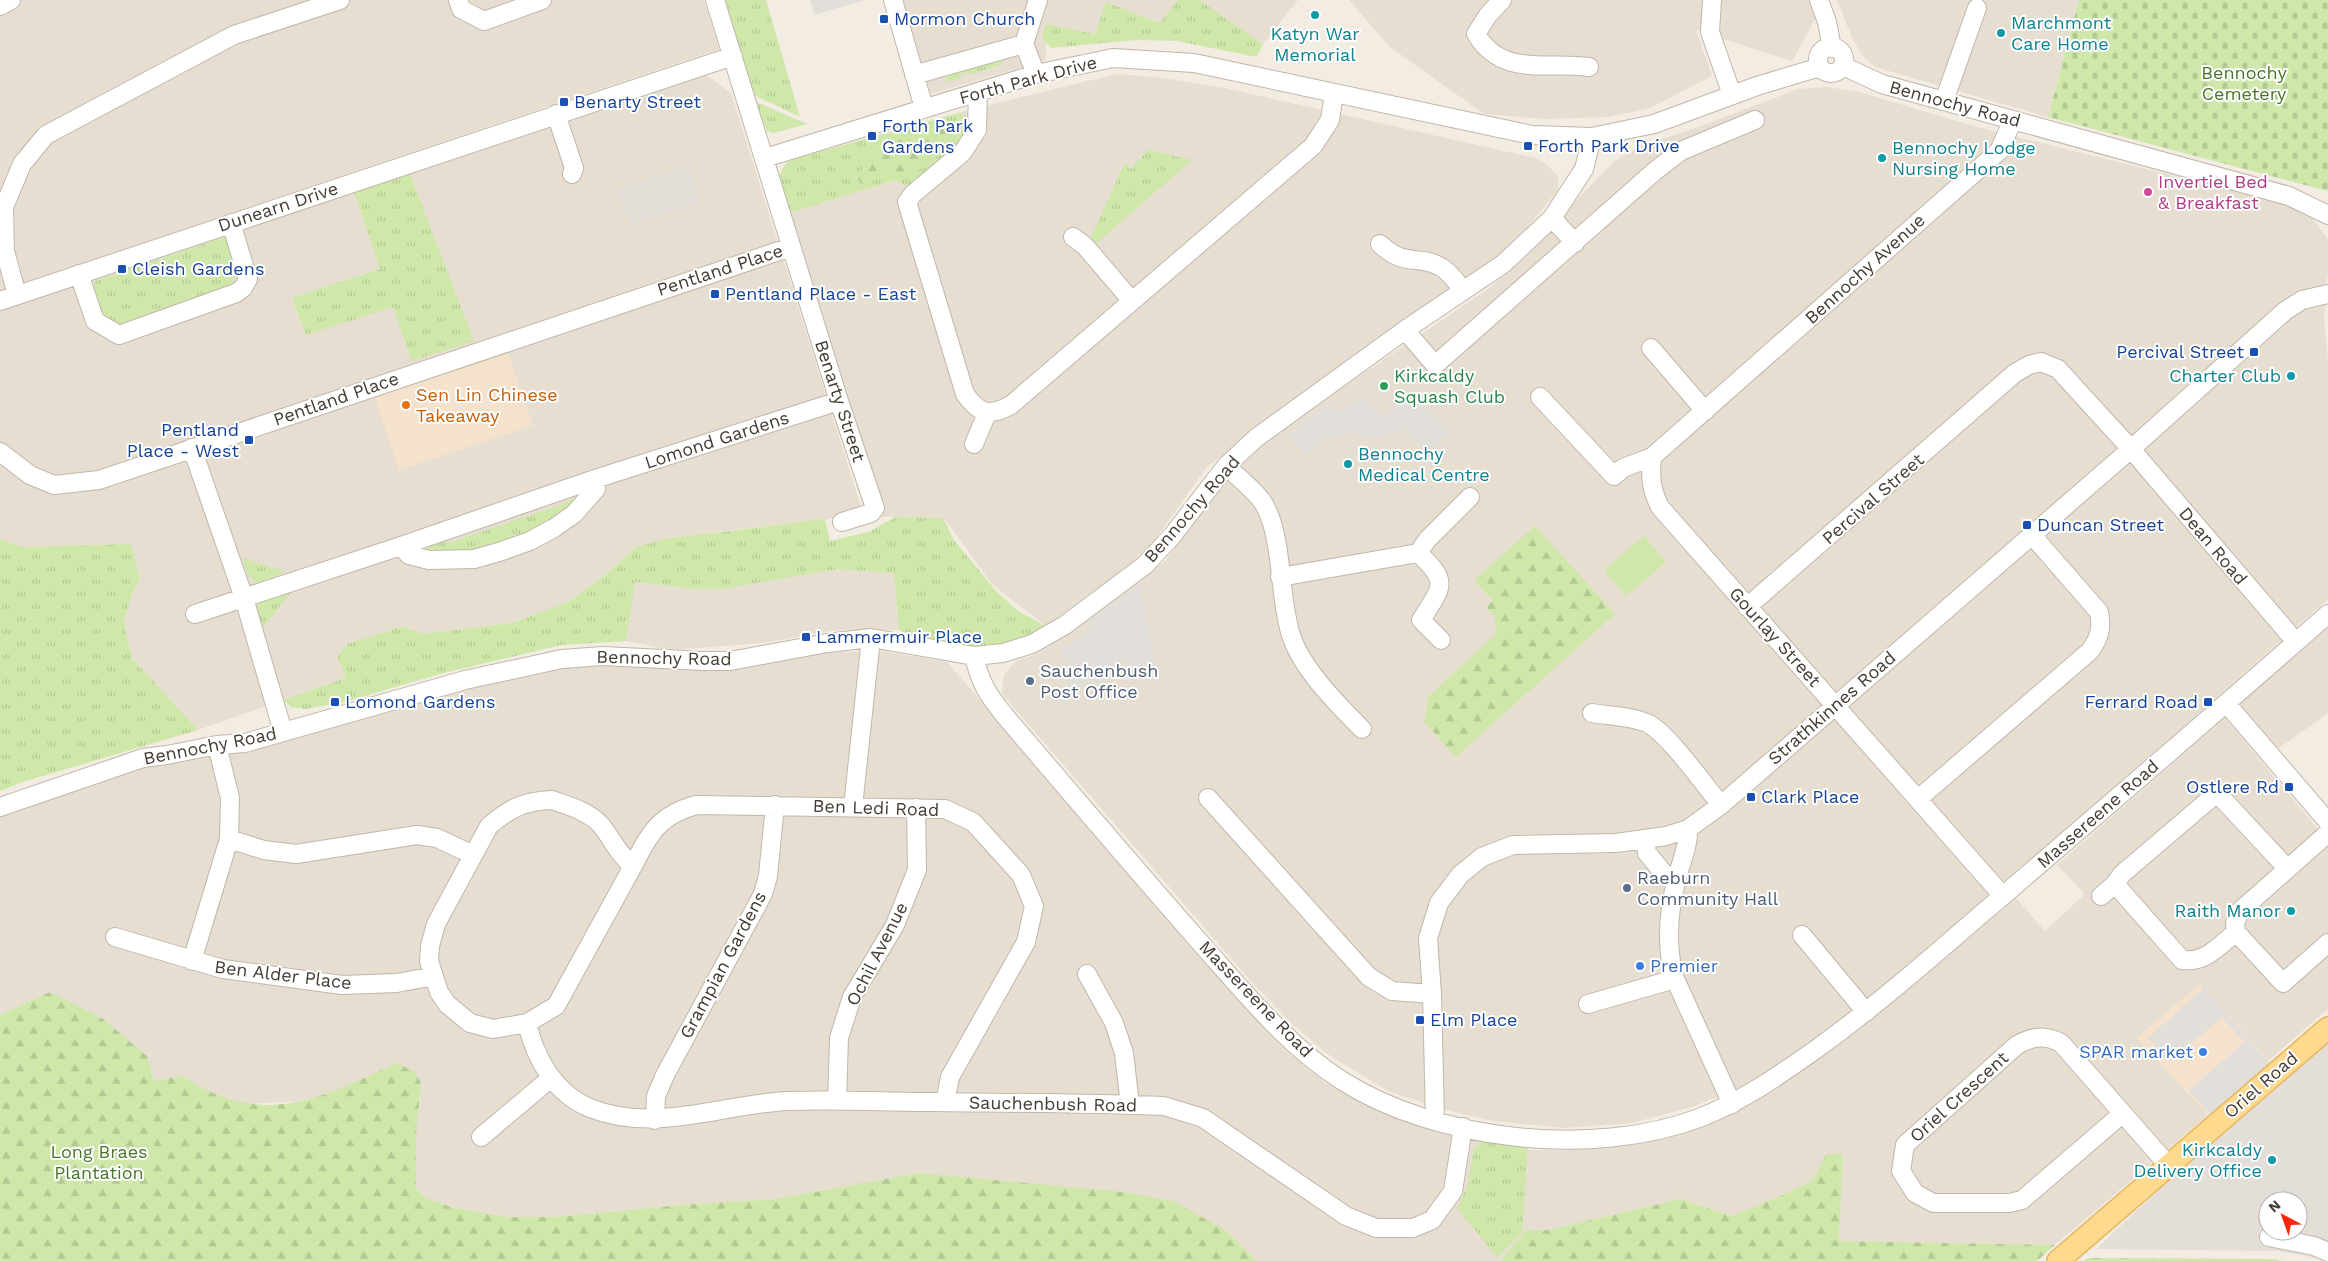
<svg xmlns="http://www.w3.org/2000/svg" width="2328" height="1261" font-family="'Work Sans',sans-serif">
<style>
.residential{fill:#e6ded0}
.commercial{fill:#f5e2cc}
.industrial{fill:#e3ded8;fill-rule:evenodd}
.grass{fill:url(#grass-tufts)}
.forest{fill:url(#forest-firs)}
.cemetery{fill:url(#cemetery-stones)}
.park{fill:#cfe8aa}
.parking{fill:#e2dfdb}
.lines{fill:none;stroke-linecap:round;stroke-linejoin:round}
.minor-casing{stroke:#c0b7a8;stroke-width:20}
.major-casing{stroke:#e5b65d;stroke-width:24}
.minor{stroke:#fff;stroke-width:18}
.major{stroke:#ffd98e;stroke-width:21}
.culture-dot{fill:#0f9aa8;stroke:#fff;stroke-width:2}
.transit-dot{fill:#1a4fb4;stroke:#fff;stroke-width:2}
.hotel-dot{fill:#d1479c;stroke:#fff;stroke-width:2}
.leisure-dot{fill:#2e9e5b;stroke:#fff;stroke-width:2}
.food-dot{fill:#e8710a;stroke:#fff;stroke-width:2}
.service-dot{fill:#5c6f8a;stroke:#fff;stroke-width:2}
.shop-dot{fill:#3f7fe0;stroke:#fff;stroke-width:2}
.labels{text-anchor:middle;stroke-width:4;stroke-linejoin:round;paint-order:stroke}
.transit-label{font-size:18px;fill:#164399;stroke:#fff;text-anchor:start}
.culture-label{font-size:18px;fill:#0d838f;stroke:#fff;text-anchor:start}
.park-label{font-size:18px;fill:#487526;stroke:#fff}
.street-label{font-size:18px;fill:#433c33;stroke:#fff}
.hotel-label{font-size:18px;fill:#b23c85;stroke:#fff;text-anchor:start}
.leisure-label{font-size:18px;fill:#27864d;stroke:#fff;text-anchor:start}
.food-label{font-size:18px;fill:#c56008;stroke:#fff;text-anchor:start}
.service-label{font-size:18px;fill:#4e5e75;stroke:#fff;text-anchor:start}
.shop-label{font-size:18px;fill:#366cbe;stroke:#fff;text-anchor:start}
</style>
<defs>
<pattern id="grass-tufts" width="24" height="20" patternUnits="userSpaceOnUse" patternTransform="scale(1.25)"><rect width="24" height="20" fill="#cfe8aa"/><path d="M3 7l-1-3M5 7V3M7 7l1-3M15 17l-1-3M17 17v-4M19 17l1-3" fill="none" stroke="#b3c893"/></pattern>
<pattern id="forest-firs" width="22" height="20" patternUnits="userSpaceOnUse" patternTransform="scale(1.25)"><rect width="22" height="20" fill="#cfe8aa"/><path d="M5 1l3.5 6h-7zM16 11l3.5 6h-7z" fill="#b3c893"/></pattern>
<pattern id="cemetery-stones" width="16" height="16" patternUnits="userSpaceOnUse" patternTransform="scale(1.25)"><rect width="16" height="16" fill="#cfe8aa"/><path d="M2 7V4a2 2 0 0 1 4 0v3zM10 15v-3a2 2 0 0 1 4 0v3z" fill="#b3c893"/></pattern>
</defs>
<rect width="100%" height="100%" fill="#f2ece3"/>
<!-- residential -->
<path class="residential" d="M2,0h702l15,49 -719,242v-289z
M902,0h276l-17,23 -55,-21 -11,32 -48,-10 -1,36 -115,34z
M1199,0h99l-35,44z
M1349,0h459l8,18 -24,43 -96,-31 16,46 -62,32 -42,9 -63,2 -61,-5 -94,-67z
M1837,0h242l-31,117 -173,-50 -12,-11 -10,-16z
M1117,74l46,4 62,10 310,70 10,5 13,13v14l-26,32 -33,34 -188,132 -104,79 -61,85 -100,74 -54,-42 -48,-66 -62,-1 -93,-304 108,-33 68,-55 -4,-13z
M706,75l25,18 130,414 -31,12 -107,12 -87,16 -30,27 -36,27 -58,22 -91,11 -18,-8 -56,18 -9,13 8,21 -148,52 -66,-72 -8,-36 8,-28 8,-15 -9,-35 -109,3 -22,-8v-229z
M1827,87l32,5 125,37 308,76 22,15 14,20v34l-2,9 -2,38 4,40v238l-317,279 -142,120 -98,71 -29,18 -47,19 -63,17 -67,5 -72,-7 -43,-10 -62,-20 -62,-38 -35,-30 -42,-44 -247,-285 2,-19 12,-14 21,-7 48,-32 81,-62 55,-75 57,-54 210,-142 41,-35 21,-21 28,-35 37,-37 25,-15 56,-18 102,-39z
M837,569l57,4 5,57h-63l-73,13 -92,7 -45,-9 8,-59 62,7h27z
M2328,627v86l-52,37 -37,-47z
M882,651l65,11 329,377 51,45 108,48 92,18h36l92,-10 92,-35 87,-56 182,-151 29,33 40,-37 -28,-29 168,-147 103,123v168l-59,51 -69,-76 -63,54 71,77 -153,130 -216,-4 4,-86h-17l-13,25 -30,15 -51,21 -51,-17 -133,31h-22l-26,31h-243l-32,-31 -241,-50 -65,-7 -143,26 -83,5 -138,13h-50l-54,-10 -25,-9 -10,-10v-52l5,-53 -83,8 -32,10 -62,3 -20,-5 -25,-11 -17,-12 -28,5 -104,-89 -50,23v-198l137,-51 46,-4 64,-12 137,-39 156,-41 56,-7 58,5h85l93,-16z"/>
<!-- commercial -->
<path class="commercial" d="M507,350l26,75 -134,45 -25,-75z
M2200,984l69,76 -61,55 -71,-77z"/>
<!-- industrial -->
<path class="industrial" d="M689,165l12,37 -71,24 -13,-37z
M2328,1042v218l-51,-9 -181,-2 118,-111zM2268,1201h30v30h-30z"/>
<!-- grass -->
<path class="grass" d="M723,0h43l34,117 -46,-22z
M1178,0h21l64,44 -6,13 -80,-16 -41,-1 -85,8 -9,-10 4,-14 49,10 11,-32 54,21z
M1001,58l2,6 -35,11v-3l-8,2 1,4 -14,4 -2,-7z
M756,102l51,22 -34,9 -6,-2z
M961,112c1,3 3,8 4,11 2,23 -42,53 -59,63l-10,-6 -107,33c-7,-22 -19,-36 1,-53z
M1148,150l44,10 -101,88 -3,-4 36,-80 7,5z
M410,174l64,167 -62,20 -19,-54 -87,28 -14,-37 88,-29 -26,-77z
M224,237l5,3c6,17 14,31 1,45l-113,40 -15,-6 -9,-33 2,-5z
M587,492c-22,28 -79,57 -115,61 -18,2 -37,-2 -54,-5l20,-6h13l110,-37 15,-9z
M896,517l47,1 11,22 43,52 21,19 28,15c-43,34 -100,21 -147,4l-5,-57 -57,-4 -114,20h-27l-61,-7 -9,59 -65,4 -121,29 -99,29 -36,6 -14,-2 -8,-7 63,-22 -9,-21 10,-13 56,-18 19,8 90,-11 58,-22 36,-27 30,-27 29,-8 160,-20 5,22 38,-9z
M0,539l22,8 109,-3 9,35 -8,15 -8,28 8,36 66,72 -172,51 -26,10z
M243,558l40,13v2l-25,10 -11,-8z
M290,590v3l-27,35 -6,-18 1,-7 5,-4z
M1486,1139l42,6 -6,88 -25,24 -40,-49 10,-20 7,-40z"/>
<!-- forest -->
<path class="forest" d="M941,126l9,5c-1,12 -17,32 -28,37 -10,5 -22,2 -31,6 -11,3 -19,9 -30,10l-3,-5c8,-34 52,-47 83,-53z
M1535,526l80,88 -159,143 -31,-34 3,-26 68,-63 -1,-18 -9,-9 7,-6 -19,-21z
M50,992l53,27 44,37 7,25 28,-5c79,53 137,24 214,-13l18,8 7,12 -5,53v52l10,10 25,9 54,10h50l138,-13 83,-5 143,-26 204,19 50,9 52,29 32,31h-1257v-246z
M1826,1154h17l-4,87 216,4 -18,16h-537l26,-31h22l133,-31 51,17 51,-21 30,-15z
M2088,1258l185,1 9,2h-198z"/>
<!-- cemetery -->
<path class="cemetery" d="M2079,0h249v191l-280,-74z"/>
<!-- park -->
<path class="park" d="M1644,536l22,26 -40,34 -22,-26z"/>
<!-- parking -->
<path class="parking" d="M810,0h55l-51,15z
M1414,395l37,38 -26,19 -20,-22 -44,10 -1,-8 -35,6 -21,19 -15,-23 40,-31 10,10 25,-14 19,17z
M1139,583l20,95 -7,6 -32,-24 -21,25 -10,-7 -24,26 -10,-6 23,-26 -20,-19 32,-24 -2,-7z
M2204,988l66,75 -59,52 -22,-24 55,-49 -22,-25 -53,46 -21,-25z"/>
<g class="lines">
<!-- minor casing -->
<g class="minor-casing">
<path id="minor" d="M458,0l3,9 23,12 58,-21
M715,0l124,401 36,107 -4,5 -29,9
M893,0l31,108
M1502,0l-14,15 -12,19c26,44 72,27 113,33
M1712,0l-2,32 22,63
M1819,0l8,22 5,26
M0,6l11,-6
M1024,44l12,30
M1818 60a13 13 0 1 1 26 0a13 13 0 1 1-26 0Z
M1843,66l39,18 407,112 39,19
M914,75l110,-31 14,-44
M978,92l-1,38 -14,22 -50,42 -6,8 58,192c14,20 24,23 46,11l302,-259 17,-26 4,-27
M1944,101l33,-93
M556,114l18,54 -2,6
M765,158l271,-84 77,-16 81,5 338,72 60,2 62,-13 103,-38 63,-19
M1552,218l23,25
M1073,237l12,9 46,54
M1380,244c25,24 38,10 61,23 10,6 15,15 22,23
M79,274l16,47 24,14 117,-42 7,-5 5,-9 -17,-56
M17,295l-12,-44 -1,-44 18,-43 24,-29 188,-100 106,-35
M0,301l733,-245
M1405,330l30,35 221,-195 25,-19 74,-31
M1651,348l54,63
M1540,397l74,79 9,-8 29,-11 347,-306 14,-31
M974,444l13,-31
M192,448l52,150 39,134
M0,452l30,23 24,10 45,-5 692,-233
M1652,457c-2,20 -1,32 8,50l343,389
M1226,466c12,11 27,23 36,35 22,33 16,95 29,134 10,33 47,70 71,94
M401,546l8,9 20,5 45,-1 25,-7 31,-11 24,-13 20,-14 22,-25 -1,-10
M1418,553c32,29 24,34 3,67l20,20
M1280,577l138,-24 9,-13 43,-43
M1747,607l268,-234 14,-8 12,-3 17,7 73,80 165,193
M195,614l206,-68 194,-67 244,-78
M974,656c6,27 14,39 31,60 63,74 127,149 192,223 45,50 87,104 144,141 95,61 252,78 358,38 42,-16 79,-42 116,-68 57,-41 110,-87 163,-133 117,-100 234,-201 350,-303
M2226,703l102,119
M1592,713c18,3 40,3 57,11 20,11 56,62 72,81
M1208,798l161,179 23,14 40,3
M1918,799l172,-148c10,-14 12,-23 9,-39l-68,-78
M552,800c17,6 36,11 49,25 12,15 16,28 32,41l-77,140 -29,17 -34,6 -23,-6 -23,-19 -8,-12 -10,-31 1,-15 6,-22 53,-98c21,-18 35,-25 63,-26z
M0,807l143,-49 24,-3 50,-10 28,-2 220,-63 97,-21 41,-3 101,5h26l97,-18 44,-5 103,18 29,-3 29,-9 33,-19 80,-60 27,-29 54,-70 30,-28 149,-108 98,-66 49,-46 32,-49 8,-32
M853,807l18,-169
M1688,829c1,16 -7,33 -11,49 -9,34 -12,67 -2,101l57,125
M229,839l35,11 32,4 121,-19 20,3 36,17
M1645,840l2,13 19,23 10,4
M633,866c16,-32 26,-51 63,-61l249,4 28,13 48,53 13,31 -8,36 -76,135 -5,25
M2115,884l67,76c23,3 37,-14 54,-28l-1,-9 5,-12 88,-78
M2101,896l14,-12 7,-10 95,-81 70,75
M2236,932l47,51 45,-40
M1802,935l64,77
M115,937l108,32 119,16 55,-2 37,-7
M192,961l37,-122 1,-41 -13,-53
M1087,974l27,49 10,30 6,52
M1588,1004l87,-25
M527,1023c8,35 28,71 63,85 65,26 132,-4 198,-7 49,-2 99,1 148,1 76,1 152,1 228,4l39,12 143,98 30,12h37l19,-8 21,-29 10,-64
M837,1101l2,-63 13,-41 43,-72 22,-55 -1,-62
M2122,1114l-100,86 -13,3h-76l-18,-10 -14,-22 4,-26 112,-100c16,-9 28,-10 44,-2l108,123
M655,1120l1,-24 9,-21 98,-181 5,-18 7,-71
M1435,1120l-3,-126 -4,-56 11,-35 21,-28 22,-18 31,-12 103,-2 50,-7 22,-7 33,-24 90,-78 320,-278 154,-138 17,-11 26,-6
M481,1137l70,-59
M2269,1237l45,9 14,6"/>
</g>
<!-- major casing -->
<g class="major-casing">
<path id="major" d="M2058,1261l270,-233"/>
</g>
<!-- minor -->
<use href="#minor" class="minor"/>
<!-- major -->
<use href="#major" class="major"/>
</g>
<!-- markers -->
<g class="culture-dot">
<circle cx="1315" cy="15" r="5"/>
<circle cx="2001" cy="33" r="5"/>
<circle cx="1882" cy="158" r="5"/>
<circle cx="2291" cy="376" r="5"/>
<circle cx="1348" cy="464" r="5"/>
<circle cx="2291" cy="911" r="5"/>
<circle cx="2272" cy="1160" r="5"/>
</g>
<g class="transit-dot">
<rect x="879" y="14" width="10" height="10" rx="2.5"/>
<rect x="559" y="97" width="10" height="10" rx="2.5"/>
<rect x="867" y="131" width="10" height="10" rx="2.5"/>
<rect x="1523" y="141" width="10" height="10" rx="2.5"/>
<rect x="117" y="264" width="10" height="10" rx="2.5"/>
<rect x="710" y="289" width="10" height="10" rx="2.5"/>
<rect x="2249" y="347" width="10" height="10" rx="2.5"/>
<rect x="244" y="435" width="10" height="10" rx="2.5"/>
<rect x="2022" y="520" width="10" height="10" rx="2.5"/>
<rect x="801" y="632" width="10" height="10" rx="2.5"/>
<rect x="330" y="697" width="10" height="10" rx="2.5"/>
<rect x="2203" y="697" width="10" height="10" rx="2.5"/>
<rect x="2284" y="782" width="10" height="10" rx="2.5"/>
<rect x="1746" y="792" width="10" height="10" rx="2.5"/>
<rect x="1415" y="1015" width="10" height="10" rx="2.5"/>
</g>
<circle class="hotel-dot" cx="2148" cy="192" r="5"/>
<circle class="leisure-dot" cx="1384" cy="386" r="5"/>
<circle class="food-dot" cx="406" cy="405" r="5"/>
<g class="service-dot">
<circle cx="1030" cy="681" r="5"/>
<circle cx="1627" cy="888" r="5"/>
</g>
<g class="shop-dot">
<circle cx="1640" cy="966" r="5"/>
<circle cx="2203" cy="1052" r="5"/>
</g>
<g class="labels">
<!-- transit labels -->
<g class="transit-label">
<text x="894" y="25">Mormon Church</text>
<text x="574" y="108">Benarty Street</text>
<text x="882" y="132">Forth Park<tspan x="882" dy="21">Gardens</tspan></text>
<text x="1538" y="152">Forth Park Drive</text>
<text x="132" y="275">Cleish Gardens</text>
<text x="725" y="300">Pentland Place - East</text>
<text x="2244" y="358" text-anchor="end">Percival Street</text>
<text x="239" y="436" text-anchor="end">Pentland<tspan x="239" dy="21">Place - West</tspan></text>
<text x="2037" y="531">Duncan Street</text>
<text x="816" y="643">Lammermuir Place</text>
<text x="345" y="708">Lomond Gardens</text>
<text x="2198" y="708" text-anchor="end">Ferrard Road</text>
<text x="2279" y="793" text-anchor="end">Ostlere Rd</text>
<text x="1761" y="803">Clark Place</text>
<text x="1430" y="1026">Elm Place</text>
</g>
<!-- culture labels -->
<g class="culture-label">
<text x="2011" y="29">Marchmont<tspan x="2011" dy="21">Care Home</tspan></text>
<text x="1315" y="40" text-anchor="middle">Katyn War<tspan x="1315" dy="21">Memorial</tspan></text>
<text x="1892" y="154">Bennochy Lodge<tspan x="1892" dy="21">Nursing Home</tspan></text>
<text x="2281" y="382" text-anchor="end">Charter Club</text>
<text x="1358" y="460">Bennochy<tspan x="1358" dy="21">Medical Centre</tspan></text>
<text x="2281" y="917" text-anchor="end">Raith Manor</text>
<text x="2262" y="1156" text-anchor="end">Kirkcaldy<tspan x="2262" dy="21">Delivery Office</tspan></text>
</g>
<!-- park labels -->
<g class="park-label">
<text x="2244" y="79">Bennochy<tspan x="2244" dy="21">Cemetery</tspan></text>
<text x="99" y="1158">Long Braes<tspan x="99" dy="21">Plantation</tspan></text>
</g>
<!-- street labels -->
<g class="street-label">
<text transform="translate(1028 80) rotate(-15)" y="6">Forth Park Drive</text>
<text transform="translate(1955 104) rotate(15)" y="6">Bennochy Road</text>
<text transform="translate(278 207) rotate(-18)" y="6">Dunearn Drive</text>
<text transform="translate(1865 269) rotate(-42)" y="6">Bennochy Avenue</text>
<text transform="translate(720 270) rotate(-18)" y="6">Pentland Place</text>
<text transform="translate(336 399) rotate(-19)" y="6">Pentland Place</text>
<text transform="translate(840 401) rotate(72)" y="6">Benarty Street</text>
<text transform="translate(717 440) rotate(-18)" y="6">Lomond Gardens</text>
<text transform="translate(1873 499) rotate(-41)" y="6">Percival Street</text>
<text transform="translate(1192 509) rotate(-49)" y="6">Bennochy Road</text>
<text transform="translate(2213 546) rotate(50)" y="6">Dean Road</text>
<text transform="translate(1775 637) rotate(48)" y="6">Gourlay Street</text>
<text transform="translate(664 658) rotate(1)" y="6">Bennochy Road</text>
<text transform="translate(1832 708) rotate(-41)" y="6">Strathkinnes Road</text>
<text transform="translate(210 746) rotate(-11)" y="6">Bennochy Road</text>
<text transform="translate(876 808) rotate(2)" y="6">Ben Ledi Road</text>
<text transform="translate(2098 814) rotate(-41)" y="6">Massereene Road</text>
<text transform="translate(877 954) rotate(-63)" y="6">Ochil Avenue</text>
<text transform="translate(723 965) rotate(-62)" y="6">Grampian Gardens</text>
<text transform="translate(283 975) rotate(7)" y="6">Ben Alder Place</text>
<text transform="translate(1256 999) rotate(46)" y="6">Massereene Road</text>
<text transform="translate(2261 1085) rotate(-41)" y="6">Oriel Road</text>
<text transform="translate(1959 1097) rotate(-42)" y="6">Oriel Crescent</text>
<text transform="translate(1053 1104) rotate(1)" y="6">Sauchenbush Road</text>
</g>
<!-- hotel labels -->
<g class="hotel-label">
<text x="2158" y="188">Invertiel Bed<tspan x="2158" dy="21">&amp; Breakfast</tspan></text>
</g>
<!-- leisure labels -->
<g class="leisure-label">
<text x="1394" y="382">Kirkcaldy<tspan x="1394" dy="21">Squash Club</tspan></text>
</g>
<!-- food labels -->
<g class="food-label">
<text x="416" y="401">Sen Lin Chinese<tspan x="416" dy="21">Takeaway</tspan></text>
</g>
<!-- service labels -->
<g class="service-label">
<text x="1040" y="677">Sauchenbush<tspan x="1040" dy="21">Post Office</tspan></text>
<text x="1637" y="884">Raeburn<tspan x="1637" dy="21">Community Hall</tspan></text>
</g>
<!-- shop labels -->
<g class="shop-label">
<text x="1650" y="972">Premier</text>
<text x="2193" y="1058" text-anchor="end">SPAR market</text>
</g>
</g>
<!-- north arrow -->
<g transform="translate(2283 1216) rotate(319)"><circle r="24" fill="#ffffff" stroke="#b4b1ad"/>
<path d="M0-4L9 19L0 12L-9 19Z" fill="#fe260d"/>
<text y="-8" font-size="14" font-weight="bold" text-anchor="middle" fill="#433c33">N</text>
</g>
</svg>
